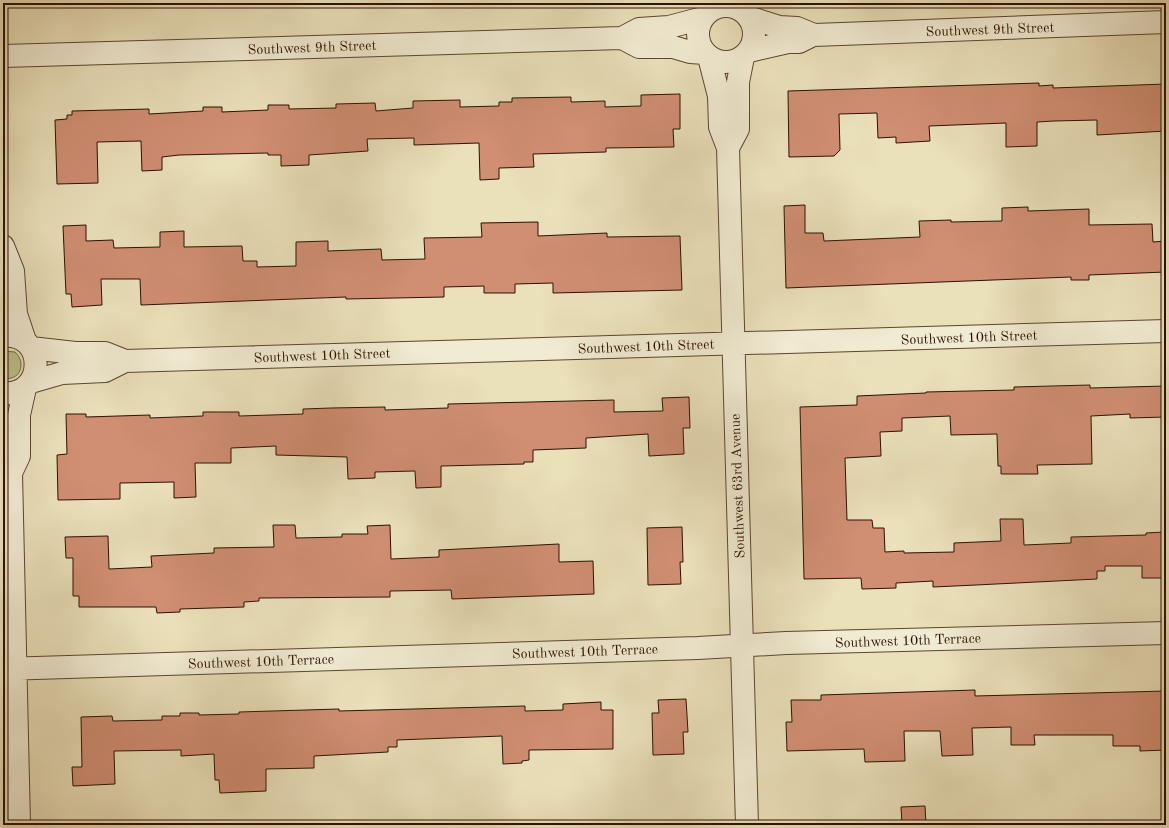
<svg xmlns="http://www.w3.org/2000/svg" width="1169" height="828" font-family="'Old Standard TT',serif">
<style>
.green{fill:#bbc18c;stroke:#746946}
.building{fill:#d08e73;stroke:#2c1100}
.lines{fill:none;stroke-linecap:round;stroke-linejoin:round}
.street-casing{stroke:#5c452e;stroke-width:24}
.street{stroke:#f1ebd2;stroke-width:22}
.labels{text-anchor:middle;stroke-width:4;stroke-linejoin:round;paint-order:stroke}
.street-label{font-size:14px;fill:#2c1100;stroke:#f1ebd2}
</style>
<rect width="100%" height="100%" fill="#eae0ba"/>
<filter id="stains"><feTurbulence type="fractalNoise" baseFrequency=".005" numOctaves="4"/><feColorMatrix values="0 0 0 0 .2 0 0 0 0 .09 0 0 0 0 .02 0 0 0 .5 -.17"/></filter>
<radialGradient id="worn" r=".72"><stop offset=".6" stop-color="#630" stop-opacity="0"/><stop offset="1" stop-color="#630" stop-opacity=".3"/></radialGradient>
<!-- green -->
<path class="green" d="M3,351l12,1c12,11 5,30 -12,26z"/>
<!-- building -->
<path class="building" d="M1039,83v3l14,-1v3l113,-4v47l-69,4v-15l-43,1 -17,1v24l-31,1v-24l-77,3 1,15 -34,2v-6l-18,1 -1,-25 -38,1 1,36 -6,6 -45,1 -1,-66z
M680,94v35h-7l1,18 -68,1v4l-73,2 1,13 -35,1v11l-19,1 -1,-37 -65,2v-7l-47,1 1,12 -59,4v10l-28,1v-11h-13v-2l-89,2 -17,2v13l-20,1 -1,-30 -44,1 1,41 -41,1 -2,-64 12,-1v-4h5v-4l77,-2v5l54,-3v-4h19v5l46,-2v-5h21v4l47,-1v-4l39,-1 1,8 37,-3v-7l47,-1v7l39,-1v-4h13v-4l59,-1v5l34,-1v6l36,-1v-11z
M805,205v28h18l1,8 96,-4 -1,-16 32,-1v2l51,-1v-13l26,-1v4l61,-2v16l63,-1 1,18 13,-1v31l-77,3v5h-18v-3l-285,11 -2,-82z
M538,222v14l69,-3v4l73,-1 2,54 -129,3v-10l-38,1v9h-31v-7l-40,1v10l-98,2v-2l-205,8 -1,-26h-39l1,26 -30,2 -1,-13h-5l-3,-68 23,-1v16l27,-1 1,8 46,-1v-15l24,-1v16l58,-1 1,15h14v6l39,-1v-24l32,-1v10l53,-2 1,11 43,-1 -1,-21 58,-1 -1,-14z
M1090,385v3l76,-2v31l-36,1v-4l-39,2 1,48 -55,1 1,9h-37v-8h-3l-1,-32 -46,1 -1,-19 -48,2v13l-22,1 1,24 -36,2 2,62h25l1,8h11l1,24 19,-1v2l50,-1v-9l47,-2 -1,-22h23l1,26 47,-2v-6l75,-2v-2l18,-1v10h2v36h-24v-12h-37v5h-8v8l-121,6 -43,2v-6l-37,2v5l-34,1 -1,-11 -57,1 -4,-172 57,-2v-9l69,-3v-1l88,-2v-3z
M689,397l1,31h-7l1,26 -35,2 -1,-22 -62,4v10l-53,2v12h-9v2l-83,2v21l-25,1 -1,-17 -40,1v6l-27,1 -1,-22 -71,-2v-9l-45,2v15h-36l1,34 -22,1v-16l-54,1v16l-62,1 -1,-45 10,-1 -1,-40h20v3l64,-2v3l53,-2v-4h36v4l64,-2v-5l28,-1 54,-1v3l63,-2v-4l166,-4v12l49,-1 -1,-13z
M273,525h22l1,13 46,-1v-3h26l-1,-8 23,-1 1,34 48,-2v-7l120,-6v18l34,-1 1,33 -142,5 -1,-9 -61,1v6l-131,1v3l-15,1v5l-64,2v3l-23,1 -1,-6h-77v-11h-6v-38h-7l-1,-21 43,-1 1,33 43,-2 -1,-11 63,-3v-5l60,-1z
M682,527l1,35h-3l1,22 -33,1 -1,-57z
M975,690v6l191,-5v59l-26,1v-5h-27v-11h-79l1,10h-24v-18l-39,1 1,27 -31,1 -2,-25h-36l1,30 -40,1 -1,-13 -77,2 -1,-29h6l-1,-22h30v-5z
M686,699l2,33h-5l1,22 -31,1 -1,-42h7l-1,-13z
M601,702v8h12v39l-84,1v10l-7,1v2l-19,1 -1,-28 -105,4v7h-9v5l-74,4v12l-48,1v22l-46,2 -1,-13h-4l-1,-26 -33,2v-6l-67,1 1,33 -42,2 -1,-19h10l-1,-50 31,-1 1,5 49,-1v-4h18v-3h19v2l40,-1v-2l100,-3v2l186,-5v5l38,-1v-6z
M925,806l1,19h-24l-1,-18z"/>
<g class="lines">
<!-- street casing -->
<g class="street-casing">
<path id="street" d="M698 34a28 28 0 1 1 56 0a28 28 0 1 1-56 0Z
M748,17l31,10 18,1 17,7 352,-13
M622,38l17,9h34l17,5 15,1
M749,51l39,-9h11l14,-7
M3,56l619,-18 17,-9 30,-2 34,-9
M709,57l10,39 1,31 8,21 19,677
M728,148l10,-19v-47l5,-25
M3,246l10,25 3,43 9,27
M3,336c44,-4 43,61 0,57
M31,348l44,5h30l20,8 1041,-30
M31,382l31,-9 43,-2 20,-10
M3,458l8,15 8,352
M11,473l8,-17v-41l6,-27
M3,669l695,-21 88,-5 380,-10"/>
</g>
<!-- street -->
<use href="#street" class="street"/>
</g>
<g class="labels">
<!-- street labels -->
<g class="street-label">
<text transform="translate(990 29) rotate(-2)" y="5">Southwest 9th Street</text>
<text transform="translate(312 47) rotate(-2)" y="5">Southwest 9th Street</text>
<text transform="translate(969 337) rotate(-2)" y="5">Southwest 10th Street</text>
<text transform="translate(646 346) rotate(-2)" y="5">Southwest 10th Street</text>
<text transform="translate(322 355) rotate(-2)" y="5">Southwest 10th Street</text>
<text transform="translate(737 486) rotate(-92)" y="5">Southwest 63rd Avenue</text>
<text transform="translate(908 640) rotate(-2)" y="5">Southwest 10th Terrace</text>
<text transform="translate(585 651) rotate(-2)" y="5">Southwest 10th Terrace</text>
<text transform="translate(261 661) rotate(-2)" y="5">Southwest 10th Terrace</text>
</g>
</g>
<!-- margin -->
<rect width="1169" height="828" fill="none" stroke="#eae0ba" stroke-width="16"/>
<rect x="4" y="4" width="1161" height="820" fill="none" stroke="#2c1100" stroke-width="2"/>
<rect x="8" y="8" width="1153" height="812" fill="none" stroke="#2c1100"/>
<rect width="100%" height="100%" filter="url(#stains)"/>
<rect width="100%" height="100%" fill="url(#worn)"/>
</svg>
